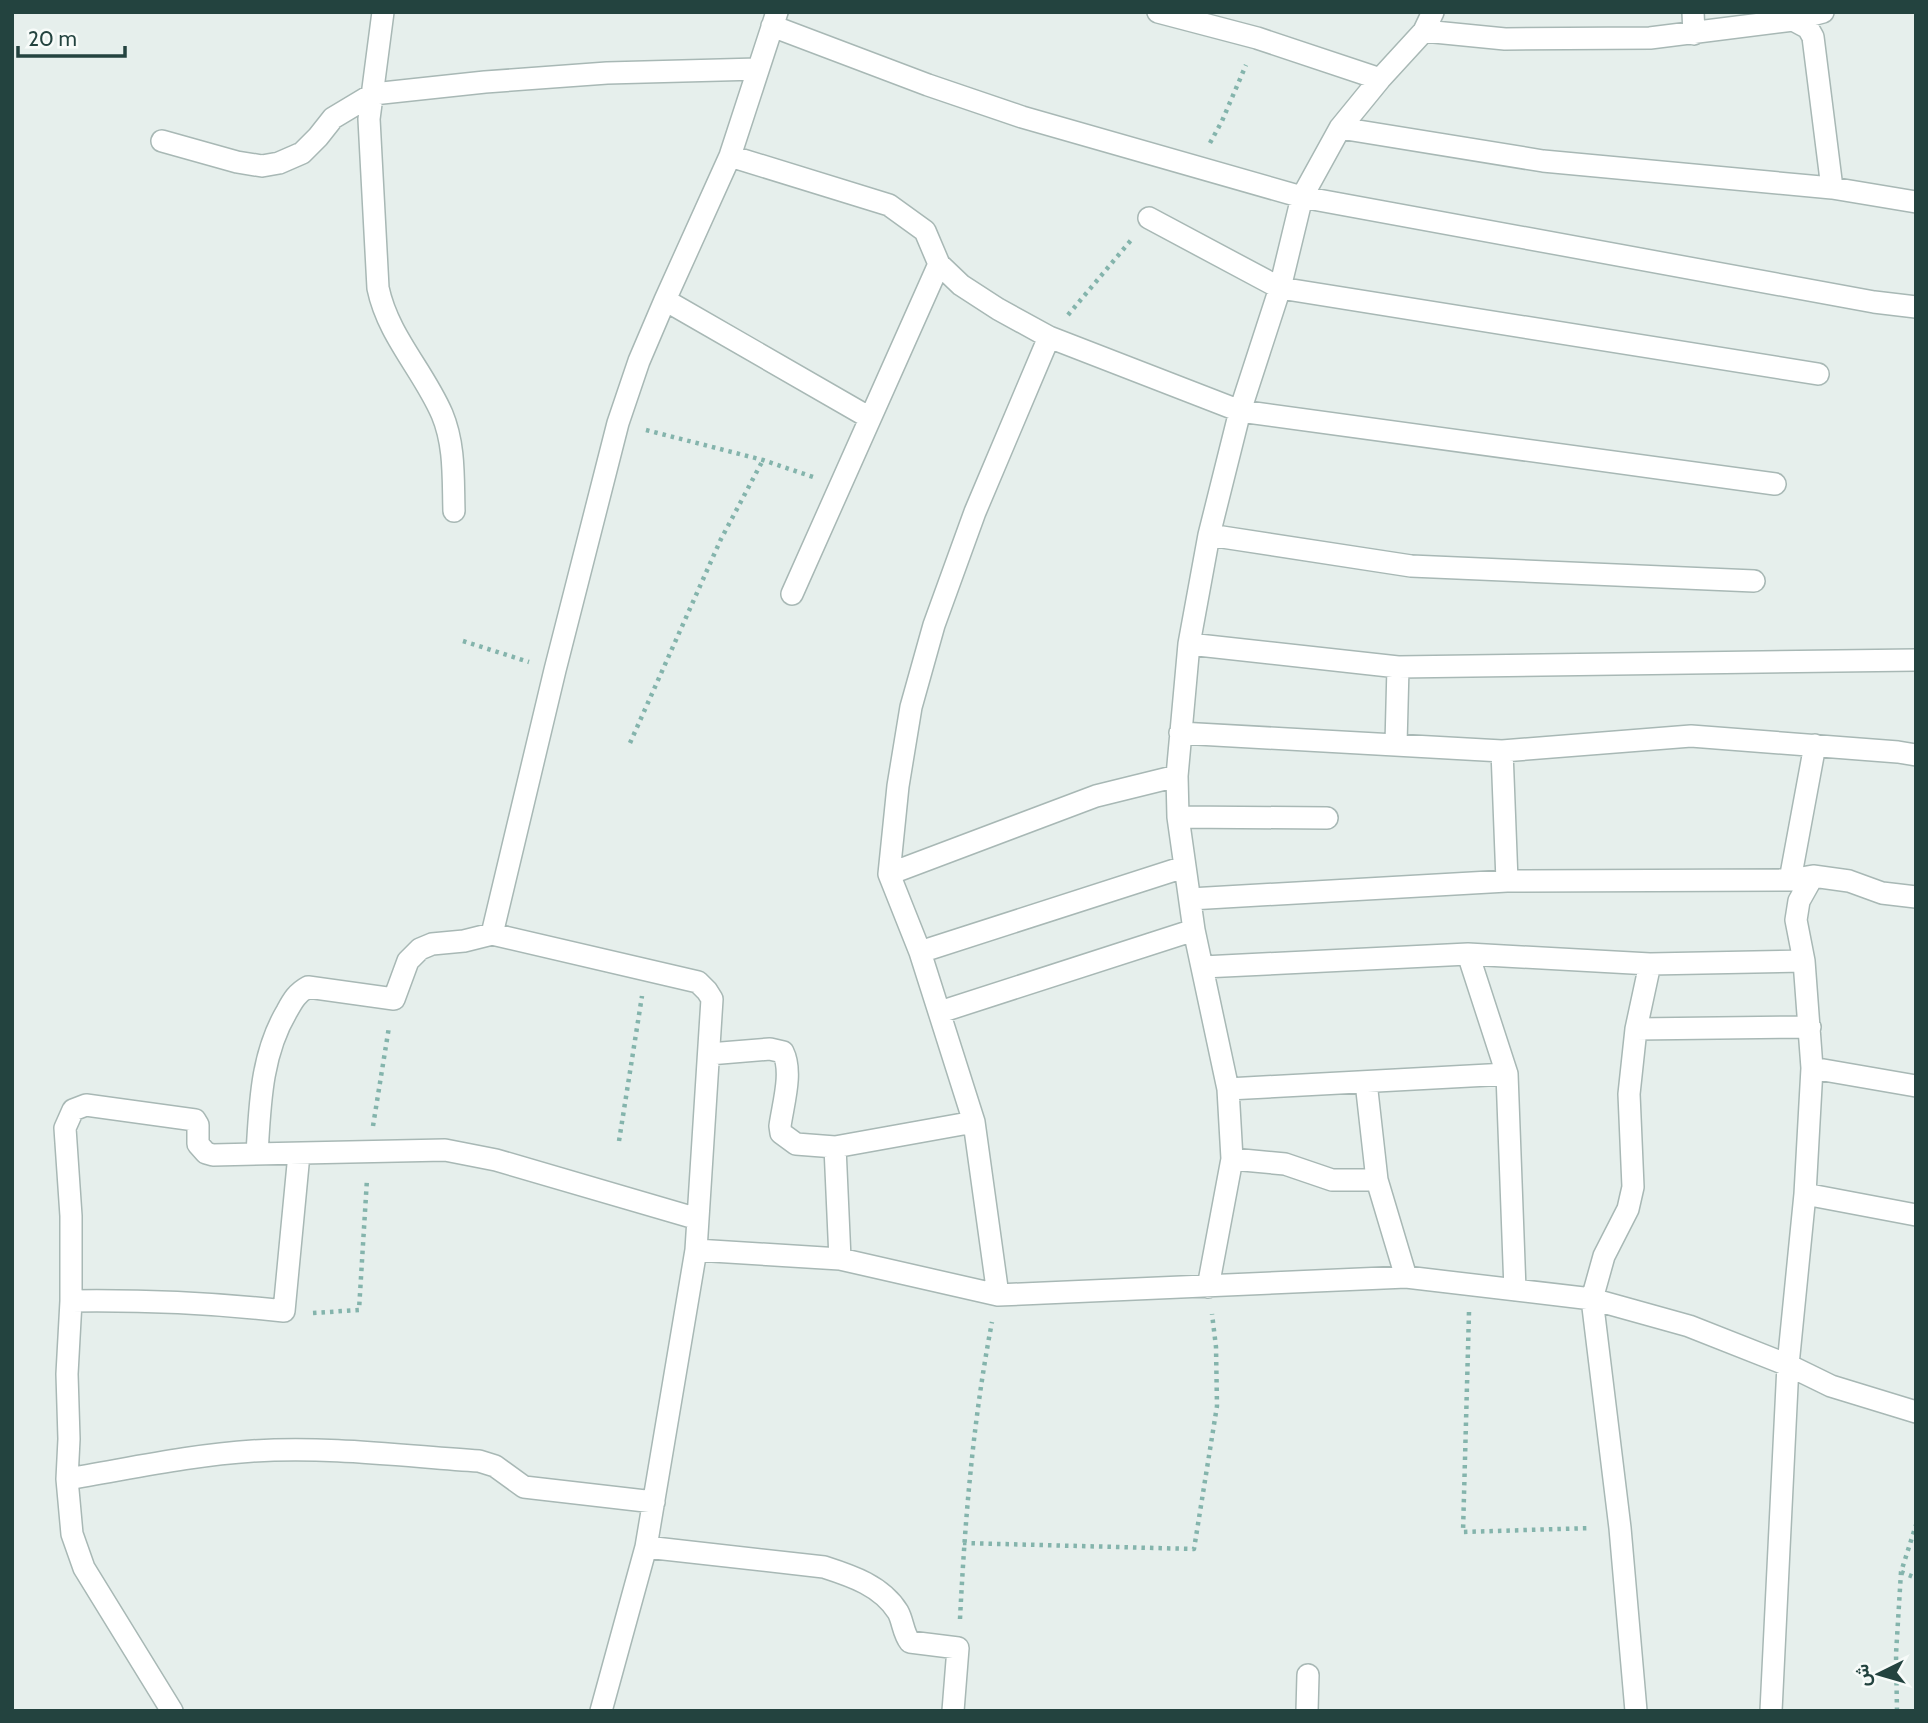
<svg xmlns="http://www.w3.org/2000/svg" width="1928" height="1723" font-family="Cabin,Vazirmatn,sans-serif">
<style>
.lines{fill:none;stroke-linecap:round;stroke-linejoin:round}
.minor-casing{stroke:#a8b8b5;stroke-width:24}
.path{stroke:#84b4ac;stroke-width:4.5;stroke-dasharray:3.5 5;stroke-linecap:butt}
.minor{stroke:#fff;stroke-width:21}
</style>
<rect width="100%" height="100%" fill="#e6efec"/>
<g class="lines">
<!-- minor casing -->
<g class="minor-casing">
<path id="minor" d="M383,12l-14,107 9,169c10,48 45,82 64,126 13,31 11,64 12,97
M1158,12l99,26 123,41
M1693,12l1,22
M1793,20l30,-8
M772,26l156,59 94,32 280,80 572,105 42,5
M1424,31l81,8 145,-1 143,-18 15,8 5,9 19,151
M1340,128l203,33 289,27 84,14
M162,141l75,21 25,4 17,-3 23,-10 16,-16 15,-19 40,-24 112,-12 122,-9 151,-4
M730,156l159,49 36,26 14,33 22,21 37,24 51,28 191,74 535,73
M1149,218l131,70 538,86
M665,300l205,118
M1209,535l202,31 343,15
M792,594l147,-330
M1189,644l209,23 518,-7
M1180,733l322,18 189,-15 207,16 18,3
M1396,744l2,-77
M1502,751l5,130
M1178,817l149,1
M889,874l207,-78 81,-20
M1790,880l25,-135
M1190,899l317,-18 283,-1 23,-4 36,5 33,12 34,4
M492,934l63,-264 63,-247 21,-62 26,-61 65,-144 47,-144
M920,952l264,-85
M1468,954l39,120 8,216
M1203,967l265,-13 182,10 154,-3
M940,1012l254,-82
M1636,1029l174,-2
M709,1054l61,-5 13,3c10,20 0,52 -3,74l1,7 15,11 39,3 139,-25
M1812,1068l104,18
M1366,1082l11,98 29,97
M1228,1089l279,-15
M835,1147l5,112
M257,1154c3,-50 4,-99 30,-143 6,-11 10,-18 21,-24l86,12 14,-38 12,-12 12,-5 32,-3 28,-7 206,48 9,9 5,8 -16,251 -50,297 -45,164
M1232,1159l53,5 47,16h45
M1805,1194l111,21
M696,1250l144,9 158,36 408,-18 186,22 97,27 99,39 43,21 85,26
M1208,1287l24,-128 -4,-70 -34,-159 -16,-113 -1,-41 12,-132 20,-109 31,-124 40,-123 22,-91 38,-69 40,-49 44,-48 9,-19
M998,1295l-24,-173 -54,-170 -31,-78 9,-88 13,-79 23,-82 41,-113 74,-175
M71,1301c72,-1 142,2 213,10l15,-157
M67,1479c61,-10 124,-24 186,-28 74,-5 151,5 226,10l16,5 29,21 130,15
M646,1547l178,20c28,9 58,19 74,45 5,9 5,21 12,30l48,6 -5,63
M172,1711l-88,-143 -12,-34 -5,-55 2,-40 -2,-65 4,-73v-85l-6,-88 8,-18 13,-5 109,15 3,5v19l8,9 7,2 232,-5 51,10 202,59
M1307,1711l1,-36
M1636,1711l-16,-183 -28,-229 12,-43 24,-47 5,-22 -4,-93 7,-65 14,-65
M1771,1711l17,-346 17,-171 7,-126 -8,-107 -8,-41 3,-19 14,-25"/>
</g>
<!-- path -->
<path class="path" d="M1210,143l12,-22 24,-56
M1068,315l64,-76
M646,430l117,30 50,17
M463,641l66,21
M630,743l91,-204 42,-79
M373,1126l16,-99
M619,1141l23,-145
M1469,1312l-6,220 128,-4
M313,1313l46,-3 8,-131
M963,1543l231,6 23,-143 -1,-59 -4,-33
M1901,1572l15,6
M960,1619c5,-100 13,-199 32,-297
M1897,1711l-1,-57 5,-82 15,-47"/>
<!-- minor -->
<use href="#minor" class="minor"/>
</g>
<!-- border -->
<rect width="1928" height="1723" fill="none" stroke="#23433f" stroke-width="28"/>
<!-- north arrow -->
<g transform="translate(1879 1674) rotate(265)" stroke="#f7fbf9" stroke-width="5" paint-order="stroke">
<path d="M0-5L12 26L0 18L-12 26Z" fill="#23433f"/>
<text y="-10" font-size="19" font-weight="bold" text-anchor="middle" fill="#23433f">ش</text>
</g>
<!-- scale -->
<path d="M18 46v10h107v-10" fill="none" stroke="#23433f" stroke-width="3.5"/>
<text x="28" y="46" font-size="21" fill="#23433f" stroke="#f7fbf9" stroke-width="5" paint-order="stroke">20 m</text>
</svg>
